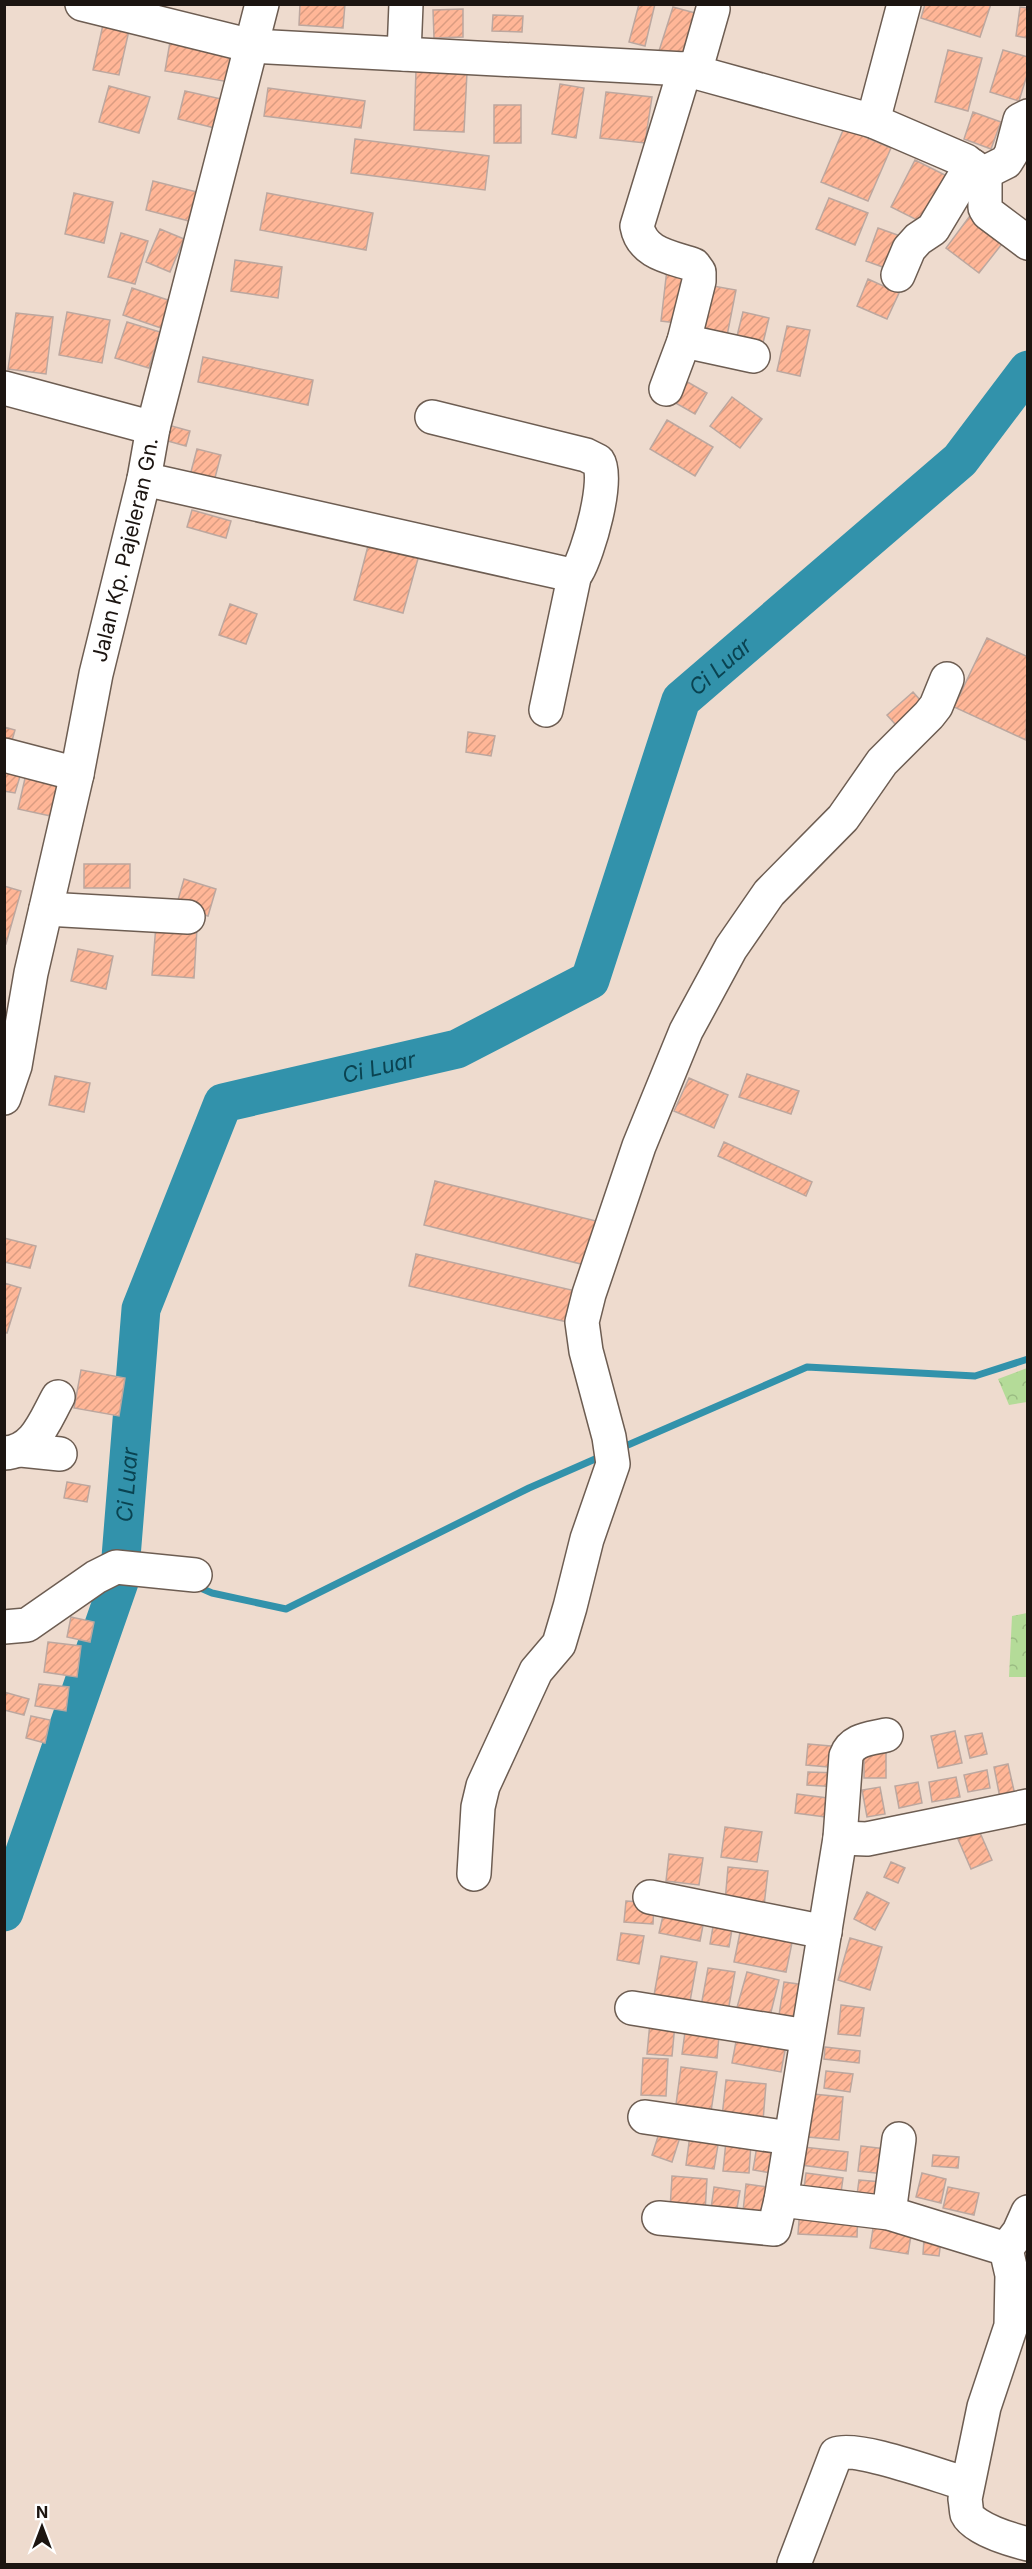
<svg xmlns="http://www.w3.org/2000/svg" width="1032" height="2569" font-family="Inter,sans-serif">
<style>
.forest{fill:url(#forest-crowns)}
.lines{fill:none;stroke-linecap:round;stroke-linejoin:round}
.stream{stroke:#3292ab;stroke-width:7}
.river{stroke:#3292ab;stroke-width:39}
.building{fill:url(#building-hatch);stroke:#bca79f;stroke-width:1.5}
.minor-casing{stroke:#6d5d52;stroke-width:36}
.minor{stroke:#fff;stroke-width:33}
.labels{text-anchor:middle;stroke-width:4.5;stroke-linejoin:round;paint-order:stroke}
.street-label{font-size:21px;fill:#1c1511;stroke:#fff}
.water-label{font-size:22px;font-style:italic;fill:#0a4351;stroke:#fff}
</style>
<defs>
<pattern id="forest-crowns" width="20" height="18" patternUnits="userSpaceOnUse" patternTransform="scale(1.5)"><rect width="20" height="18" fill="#b4db98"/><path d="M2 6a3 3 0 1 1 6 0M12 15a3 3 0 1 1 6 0" fill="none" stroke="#9abb82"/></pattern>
<pattern id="building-hatch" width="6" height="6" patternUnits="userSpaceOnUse" patternTransform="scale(1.5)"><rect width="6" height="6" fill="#ffb697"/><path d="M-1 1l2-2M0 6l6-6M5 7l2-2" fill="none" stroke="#da9c81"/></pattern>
</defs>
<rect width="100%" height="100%" fill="#eedbce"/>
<!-- forest -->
<path class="forest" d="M1027,1368v34l-18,3 -11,-26z
M1027,1613v64h-18l3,-61z"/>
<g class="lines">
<!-- stream -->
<path class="stream" d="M621,1448l186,-81 168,9 53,-17
M196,1586l16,7 74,16 243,-121 73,-32"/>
<!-- river -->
<path class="river" id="s1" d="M4,1912l115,-330 22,-273 82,-206 234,-54 133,-69 91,-280 279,-240 68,-90"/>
</g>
<!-- building -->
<path class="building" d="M300,4h45l-2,24 -44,-3z
M639,4h16l-10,42 -16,-4z
M925,4h66l-11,33 -59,-19z
M673,7l26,7 -14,45 -26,-8z
M1020,7l8,1v30l-12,-2z
M463,9v28l-29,1 -1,-28z
M493,15l30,1 -1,16 -30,-1z
M104,20l26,6 -11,49 -26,-5z
M171,36l69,12 -5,35 -70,-12z
M948,50l34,8 -14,53 -33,-9z
M1003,50l25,7v15l-9,29 -29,-9z
M416,70l51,2 -3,60 -50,-2z
M560,84l24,4 -8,50 -24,-4z
M109,86l41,11 -11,36 -40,-11z
M268,88l97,13 -4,27 -97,-12z
M185,91l41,9 -7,29 -41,-10z
M606,92l46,5 -7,46 -45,-5z
M494,105h27v38h-27z
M973,112l28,10 -10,27 -27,-10z
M844,128l47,20 -23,53 -47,-19z
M355,139l134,17 -4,34 -134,-17z
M915,160l36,18 -24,47 -36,-18z
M153,181l48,12 -8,29 -47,-12z
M74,193l39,9 -9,41 -39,-9z
M267,193l106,20 -7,37 -106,-20z
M829,198l39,15 -13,32 -39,-16z
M975,209l34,26 -30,38 -33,-25z
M878,228l25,9 -12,33 -25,-9z
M160,229l24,10 -14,33 -24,-10z
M121,233l27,8 -13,43 -27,-7z
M235,260l47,7 -4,31 -47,-7z
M667,269l24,3 -6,52 -24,-3z
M868,279l31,14 -12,26 -30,-13z
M713,286l23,4 -10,51 -23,-4z
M132,288l39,13 -10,27 -38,-13z
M67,312l43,8 -8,43 -43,-8z
M743,312l26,6 -6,25 -26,-7z
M16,313l37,4 -7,57 -38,-5z
M127,322l33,10 -11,36 -34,-10z
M787,326l23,4 -10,46 -23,-5z
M203,357l110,23 -5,25 -110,-23z
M684,380l23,13 -12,21 -23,-13z
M732,397l30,22 -22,29 -30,-22z
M667,420l46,27 -18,29 -45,-27z
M168,425l22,6 -4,15 -22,-6z
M197,449l24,6 -9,34 -24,-6z
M192,510l39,11 -5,17 -39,-11z
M369,542l50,13 -16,58 -49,-13z
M230,604l27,10 -11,30 -27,-9z
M987,638l41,19 -2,83 -72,-33z
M913,692l16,18 -26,23 -16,-18z
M4,727l11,3 -6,21 -5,-1z
M468,732l27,4 -4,20 -25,-4z
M4,768l17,5 -6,20 -11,-2z
M26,774l42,10 -8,34 -42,-9z
M84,864h46v24h-46z
M184,879l32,10 -8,27 -32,-9z
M4,886l17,5 -15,53 -2,-1z
M156,925l41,3 -3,50 -42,-3z
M78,949l35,7 -7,33 -35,-8z
M747,1074l52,17 -8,23 -52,-17z
M55,1076l35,7 -6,29 -35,-7z
M689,1078l39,17 -14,33 -40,-17z
M724,1142l88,40 -6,14 -88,-40z
M435,1181l165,41 -11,44 -165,-41z
M4,1238l32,8 -6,22 -26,-6z
M416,1254l164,38 -8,31 -163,-37z
M4,1283l17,5 -14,45 -3,-1z
M81,1370l44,8 -6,38 -45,-8z
M67,1482l23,4 -3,16 -23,-4z
M71,1617l23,5 -4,20 -23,-5z
M48,1642l33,4 -4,31 -33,-5z
M39,1684l30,3 -3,24 -31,-5z
M4,1692l25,7 -5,16 -20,-5z
M31,1716l19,4 -5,23 -19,-5z
M955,1731l7,32 -24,5 -7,-32z
M982,1733l5,21 -17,4 -5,-22z
M808,1744l34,3 -2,21 -34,-3z
M864,1751h22v27h-22z
M1008,1764l7,31 -15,3 -6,-31z
M987,1770l3,18 -22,4 -4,-17z
M808,1772l31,1 -1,14 -31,-2z
M956,1777l4,20 -28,5 -3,-20z
M918,1782l4,21 -23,5 -4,-22z
M880,1787l5,27 -18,3 -5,-27z
M797,1794l38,5 -2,19 -38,-5z
M725,1827l37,5 -5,30 -36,-5z
M978,1828l14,32 -21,9 -14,-32z
M669,1854l34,4 -4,27 -33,-4z
M891,1862l14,6 -7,15 -14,-6z
M728,1867l40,4 -4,35 -39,-4z
M867,1892l22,11 -14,27 -21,-11z
M626,1901l28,2 -1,21 -29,-2z
M665,1907l40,8 -5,26 -41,-8z
M715,1915l19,3 -5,29 -19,-3z
M742,1923l52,10 -8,39 -52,-10z
M621,1933l23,3 -5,28 -22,-4z
M850,1938l32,9 -12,43 -32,-10z
M661,1956l36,6 -8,45 -36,-6z
M708,1968l27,4 -8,45 -27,-5z
M747,1972l32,8 -10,40 -33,-9z
M784,1982l21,3 -7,41 -20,-4z
M841,2005l23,3 -4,28 -22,-2z
M650,2022l25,2 -3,32 -25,-2z
M685,2032l34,4 -2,22 -35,-4z
M737,2036l49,9 -5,27 -49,-9z
M825,2047l35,4 -1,12 -35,-4z
M643,2058l25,1 -2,37 -25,-1z
M681,2067l36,5 -7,46 -35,-6z
M826,2071l27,3 -3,18 -26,-4z
M726,2080l40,4 -3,37 -41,-4z
M813,2094l30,3 -4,43 -31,-3z
M662,2124l20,7 -10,31 -20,-7z
M690,2135l29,4 -5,30 -28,-4z
M726,2141l25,2 -2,30 -26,-2z
M757,2146l25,3 -4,25 -25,-4z
M861,2146l25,3 -2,25 -26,-3z
M803,2147l45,5 -2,19 -45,-6z
M933,2155l26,2 -1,11 -26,-2z
M806,2173l37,5 -3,22 -37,-4z
M922,2173l24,6 -5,24 -25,-6z
M672,2176l35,3 -2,33 -35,-2z
M859,2180l23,2 -2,16 -23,-3z
M746,2184l29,4 -4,35 -29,-3z
M714,2187l26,4 -5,29 -25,-4z
M948,2187l31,6 -5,22 -31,-7z
M800,2208l58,3 -1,26 -59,-3z
M874,2222l38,7 -4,25 -38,-6z
M924,2239l17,2 -2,15 -16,-2z"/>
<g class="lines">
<!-- minor casing -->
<g class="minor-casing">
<g id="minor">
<path d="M82,4l170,42 433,23 10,3 178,49 93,40 16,13 3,6v28l3,5 40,30"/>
<path d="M404,54l2,-50"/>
<path d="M695,72l18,-63"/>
<path d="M873,121l31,-117"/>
<path d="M982,174l24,-12 5,-8 9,-34 8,-4"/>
<path d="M898,275l11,-26 9,-10 15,-10 30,-50 10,-13"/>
<path d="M684,341l69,15"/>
<path d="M4,388l149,40"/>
<path d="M666,389l18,-48 15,-60v-9l-5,-7c-23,-8 -52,-11 -57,-39l48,-157"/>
<path d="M144,479l423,95 10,-2c11,-18 33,-94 21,-111l-12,-6 -154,-38"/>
<path d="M546,710l29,-137"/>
<path d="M4,755l73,19"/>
<path d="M46,909l142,8"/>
<path id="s2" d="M4,1098l11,-32 16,-93 46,-199 19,-100 48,-195 9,-51 109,-424"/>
<path d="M21,1450l39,4"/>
<path d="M4,1453c31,-1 41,-33 54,-56"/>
<path d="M4,1627l23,-2 69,-48 20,-10 79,8"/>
<path d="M840,1838l27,1 161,-33"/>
<path d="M474,1874l4,-67 5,-21 53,-115 23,-27 11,-37 17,-68 26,-75 -4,-27 -23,-86 -4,-29 7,-28 50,-148 47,-115 45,-83 38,-55 74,-75 39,-56 47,-47 7,-9 11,-27"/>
<path d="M650,1897l175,35"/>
<path d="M632,2008l175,28"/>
<path d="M645,2117l145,21"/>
<path d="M781,2200l108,13 117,36 6,26 -1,51 -27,81 -19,92c1,5 1,11 2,15 7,15 45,26 61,30"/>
<path d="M889,2213l10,-74"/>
<path d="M659,2218l115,11 7,-29 59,-362 6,-82c6,-17 24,-17 40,-21"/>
<path d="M1006,2249l13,-17 9,-20"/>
<path d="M794,2564l42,-110c21,-9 105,23 131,30"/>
</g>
</g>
<!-- minor -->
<use href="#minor" class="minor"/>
</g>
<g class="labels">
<!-- street labels -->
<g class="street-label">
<text dy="7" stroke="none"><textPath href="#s2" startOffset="562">Jalan Kp. Pajeleran Gn.</textPath></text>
</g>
<!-- water labels -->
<g class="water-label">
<text dy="8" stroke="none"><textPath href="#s1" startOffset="1581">Ci Luar</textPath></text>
<text dy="8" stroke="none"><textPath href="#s1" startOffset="1005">Ci Luar</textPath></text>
<text dy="8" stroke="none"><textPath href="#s1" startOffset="447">Ci Luar</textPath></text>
</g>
</g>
<!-- border -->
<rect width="1032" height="2569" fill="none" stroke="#1c1511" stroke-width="12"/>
<!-- north arrow -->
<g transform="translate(42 2527)" stroke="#ffffff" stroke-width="4.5" paint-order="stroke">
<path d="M0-4.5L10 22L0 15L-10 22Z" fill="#1c1511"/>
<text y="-9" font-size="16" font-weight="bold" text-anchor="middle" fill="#1c1511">N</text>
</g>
</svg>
